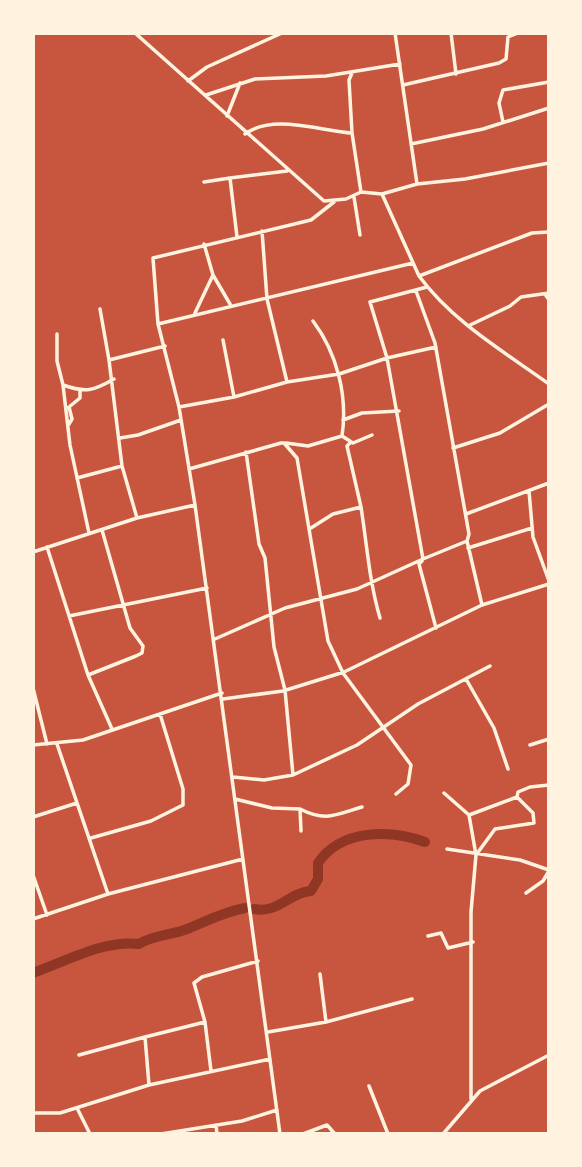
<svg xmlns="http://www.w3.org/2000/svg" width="582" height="1167" font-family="Ubuntu,sans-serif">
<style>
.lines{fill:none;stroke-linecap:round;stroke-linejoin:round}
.river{stroke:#8f3625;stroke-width:10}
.minor{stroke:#fff3e0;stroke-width:3.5}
</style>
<rect width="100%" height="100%" fill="#c8553d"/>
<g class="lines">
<!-- river -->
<path class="river" d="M254,909c24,5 36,-17 57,-18l7,-12v-16c23,-34 72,-34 107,-21
M33,973c34,-12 70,-33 106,-29 13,-9 33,-9 48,-15 20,-8 36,-17 58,-21"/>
<!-- minor -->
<path class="minor" d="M135,33l189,168 22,-2 15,-7 21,2 35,-10 48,-5 84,-16
M395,33l22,151
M451,33l5,41
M352,73l-3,7 3,53 9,59
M188,81l19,-14 75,-34
M403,85l96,-22 7,-4 2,-22 10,-4
M206,95l49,-16 71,-3 74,-12
M227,116l13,-33
M503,122l-4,-19 4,-13 46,-8
M245,134c28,-21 75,-3 107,-1
M411,144l72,-15 66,-21
M204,182l26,-4
M382,194l37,82c34,46 84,75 130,108
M354,197l6,38
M262,231l5,68 20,83
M237,237l-7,-59 57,-7
M204,244l9,31 17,29
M419,276l113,-43 17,-1
M416,291l19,52 34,191 -2,7 15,64 67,-21
M545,294l4,6
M100,309l9,51
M195,313l18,-38
M158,324l-5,-66 158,-38 23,-18
M468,326l42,-20 11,-9 28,-4
M57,334v27l6,24c23,8 30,6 51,-6
M223,340l11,57
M436,347l-49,11 36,201 44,-18
M63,385l7,60 19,88
M179,407l55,-10 53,-15 52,-8 48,-16 -17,-56 57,-15
M343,420l19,-7 37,-2
M69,424l3,-5 -3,-12 11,-9v-7
M342,436l11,7 19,-8
M120,438l18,-3 43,-15
M286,443l22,3 34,-10c6,-40 -5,-83 -29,-115
M453,448l47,-15 49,-29
M246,452l13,92 6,14 9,89 11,43 8,85
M189,469l92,-26h3l13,15 31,183 15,32 68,92 -3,19 -12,10
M77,478l45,-12
M529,491l4,46 16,44
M361,507c6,38 8,73 19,111
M466,514l83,-31
M137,518l-15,-52 -13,-106 56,-14
M311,528l22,-14 28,-7 -14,-61 3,-3
M47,547l41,128 24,54
M468,548l64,-20
M33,552l104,-34 58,-13
M422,561l-3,3 17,64
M69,616l138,-28
M215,639l70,-31 72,-19 66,-30
M88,675l48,-19 6,-3 1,-7 -13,-18 -28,-98
M466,679l28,49 14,41
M33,688l14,56
M223,699l60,-8 61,-19 138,-67
M57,744l51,150
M33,745l50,-5 139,-47
M530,745l19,-6
M233,777l31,3 29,-5 64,-30 61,-41 72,-38
M444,793l25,22
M235,799l37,9 28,1 1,22
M300,809c26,13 35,6 62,-2
M33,817l44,-14
M91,838l60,-17 32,-16v-16l-23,-75
M447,849l73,11 29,10
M476,855l-7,-40 48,-18 1,-5 12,-5 19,-2
M33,875l14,40
M526,893l17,-12 6,-10
M33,919l75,-25 135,-35
M428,936l13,-3 7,15 25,-6
M320,974l6,48
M268,1032l58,-10 86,-23
M79,1055l66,-18
M211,1071l-6,-49 -11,-39 8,-6 56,-16
M149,1085l-4,-48 60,-15
M369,1086l19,48
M471,1099v-187l5,-57 19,-26 39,-6 -1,-10 -16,-16
M77,1108l13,26
M33,1113h27l89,-28 121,-26
M216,1125l1,9
M161,1134l81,-13 35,-11
M280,1134l-85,-629 -16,-98 -21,-83 255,-61
M303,1134l24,-9 8,9
M443,1134l37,-43 69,-36"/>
</g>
<!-- border -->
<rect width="582" height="1167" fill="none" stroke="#fff3e0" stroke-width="70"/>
</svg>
